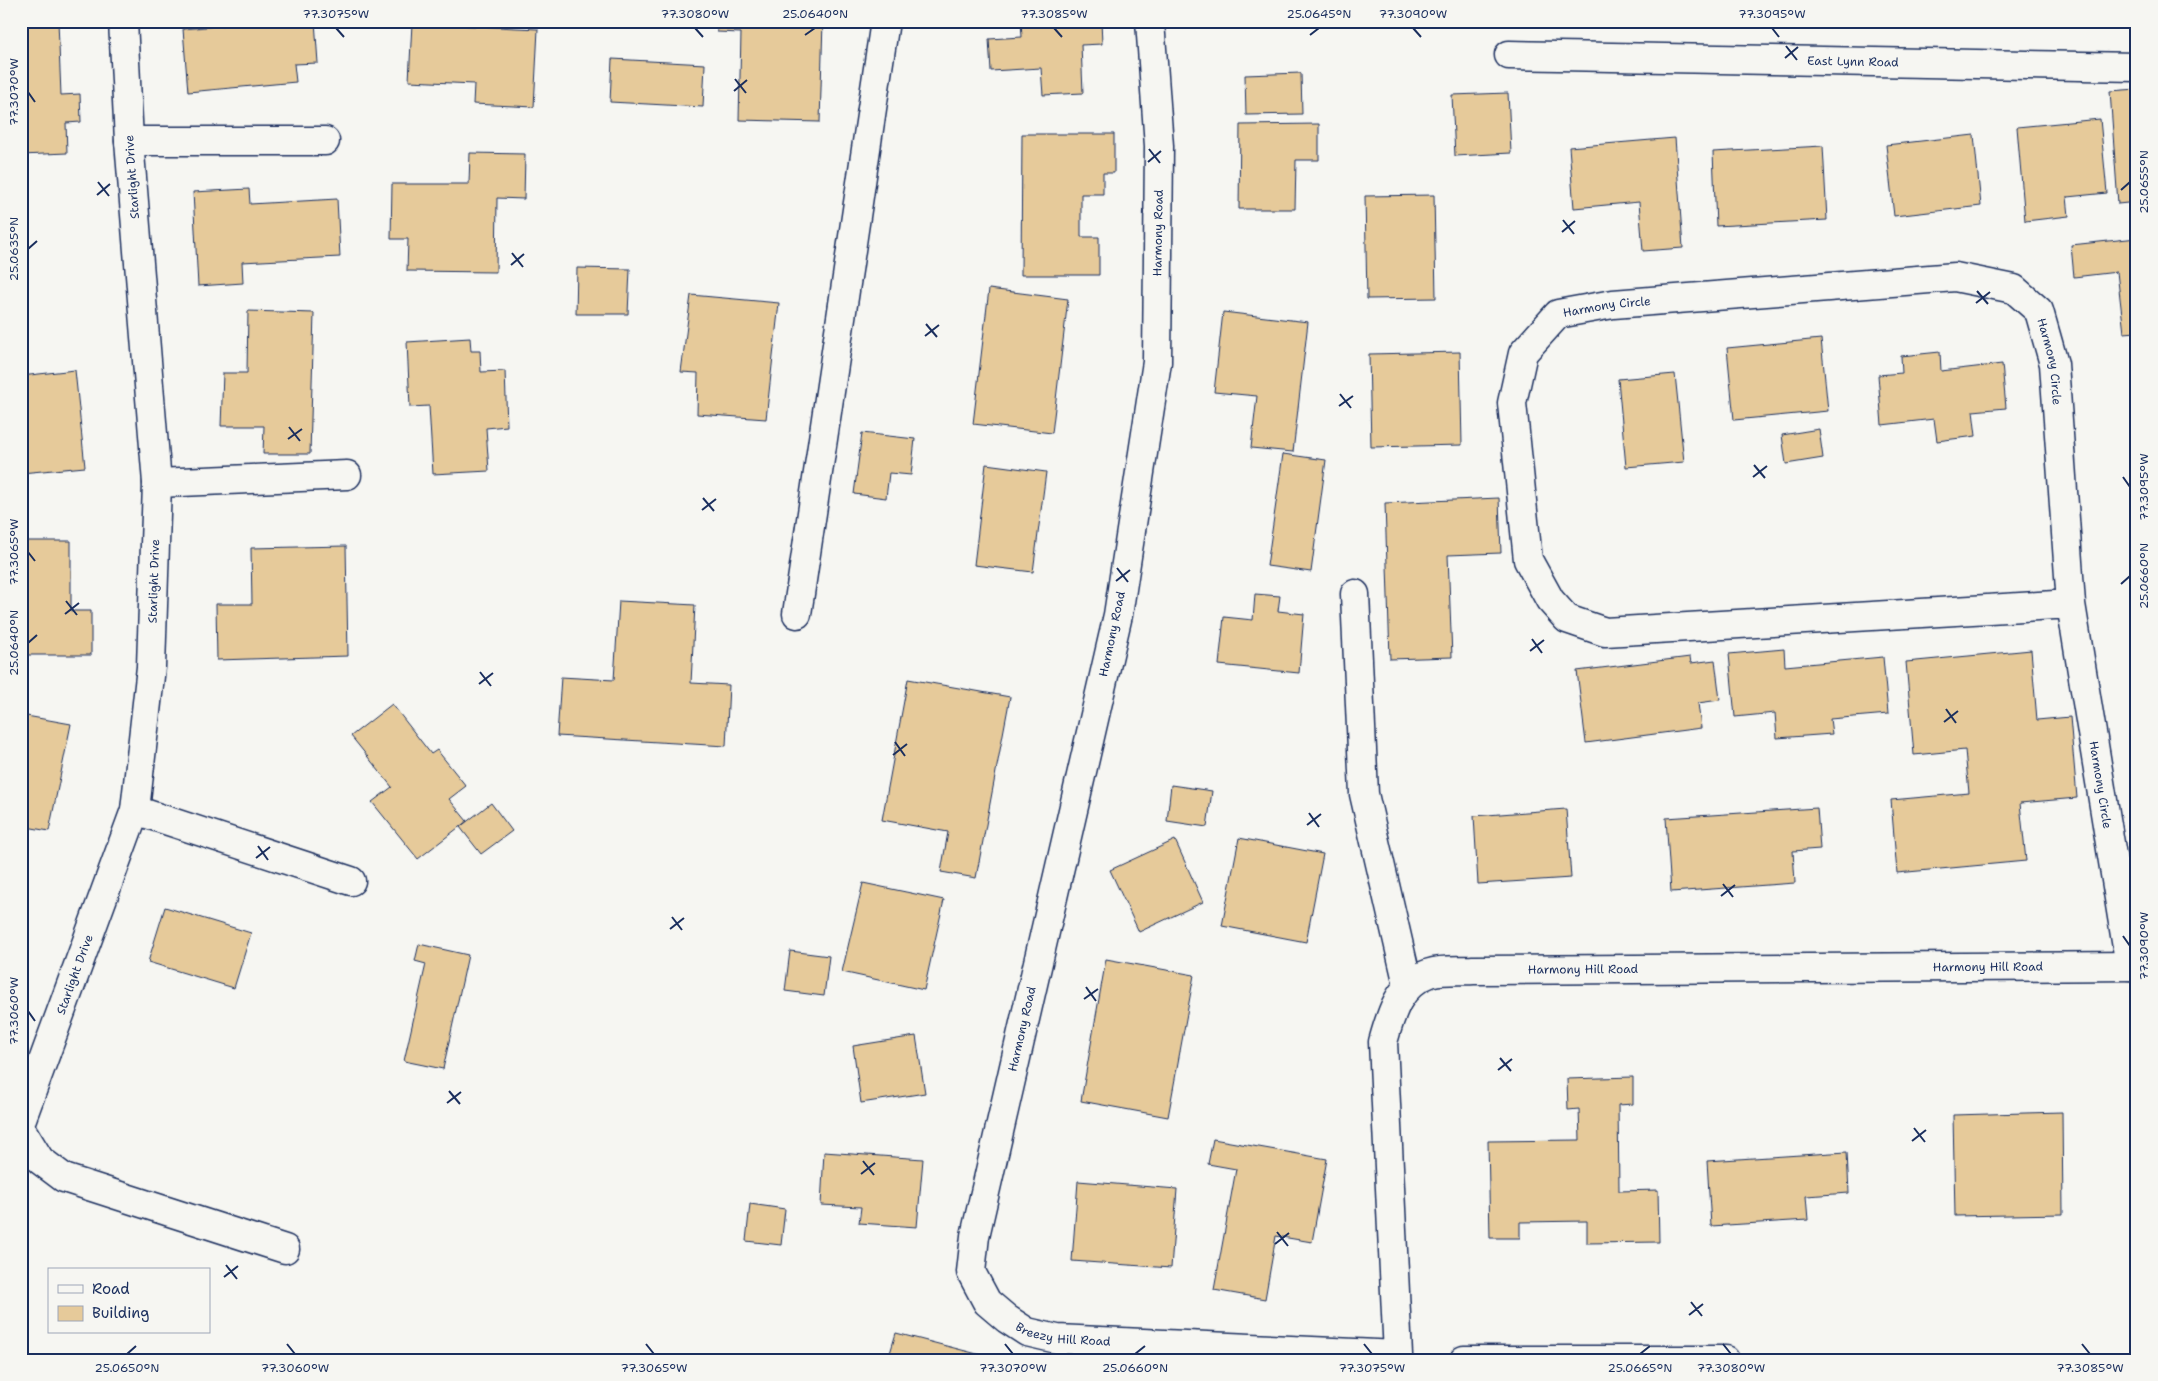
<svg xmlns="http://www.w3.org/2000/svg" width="2158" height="1381" font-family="'Shantell Sans',sans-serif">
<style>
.building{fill:#e6ca9a;stroke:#1b2f5e}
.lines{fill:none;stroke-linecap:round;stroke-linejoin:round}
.minor-casing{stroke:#1b2f5e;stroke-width:31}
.minor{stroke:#f6f6f2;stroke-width:28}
.ticks{fill:none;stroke:#1b2f5e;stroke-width:2}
.labels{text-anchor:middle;stroke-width:4;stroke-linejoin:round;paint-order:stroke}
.street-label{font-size:12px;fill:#1b2f5e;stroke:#f6f6f2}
.neatline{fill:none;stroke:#1b2f5e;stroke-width:2}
.ticks-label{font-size:12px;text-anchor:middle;fill:#1b2f5e}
</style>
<rect width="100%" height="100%" fill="#f6f6f2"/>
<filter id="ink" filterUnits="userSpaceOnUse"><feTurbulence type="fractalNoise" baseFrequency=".02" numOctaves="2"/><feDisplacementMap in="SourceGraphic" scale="10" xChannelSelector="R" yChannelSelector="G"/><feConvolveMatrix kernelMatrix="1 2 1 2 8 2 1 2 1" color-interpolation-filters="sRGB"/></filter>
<g filter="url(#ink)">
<!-- building -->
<path class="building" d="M21,21h37l3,74 19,-1 1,28 -15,1 1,30 -46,2z
M277,21h38l3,42 -24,1 2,18 -108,10 -5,-63z
M717,21h106l-3,101 -81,-2 2,-87 -24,-1z
M1021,21h80l1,23 -21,1 2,48 -40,2 -2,-27 -50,3 -2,-32 33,-2z
M412,23l126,6 -4,78 -61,-3 1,-20 -65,-3z
M612,59l93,5 -2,43 -93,-5z
M1301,73l1,41 -56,1 -1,-40z
M2137,89v113l-19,2 -8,-113z
M1508,93l3,60 -56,3 -3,-61z
M2100,119l7,74 -40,4 2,19 -44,5 -8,-94z
M1319,124v36h-23l-1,49h-56l1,-84z
M1022,134h92v39h-11v21h-22v43h18v38h-78z
M1974,135l7,71 -87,10 -8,-71z
M1675,138l8,110 -40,3 -4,-49 -65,6 -5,-61z
M1823,146l4,74 -111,6 -3,-74z
M470,153l55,1 -1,45 -27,-1 -1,74 -89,-1 1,-32h-17l1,-55h77z
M249,189l1,15 87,-5 3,58 -98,5 1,21 -45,3 -5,-94z
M1434,195l2,103 -69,1 -2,-103z
M2137,238v94l-13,1 -7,-61 -43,5 -3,-32z
M577,268l53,1 -2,45h-52z
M989,289l79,10 -16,134 -79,-9z
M691,295l88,8 -13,116 -69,-5 1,-41 -17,-1z
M248,311l66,2 -4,141h-47l1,-28h-43l2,-53h24z
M1223,312l85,10 -15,130 -42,-4 6,-52 -43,-4z
M470,338l1,13h9l1,21 24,-1 2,55 -21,2 3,43 -56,3 -4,-68 -19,1 -3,-65z
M1821,339l7,72 -94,9 -7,-72z
M1460,352l2,93 -91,2 -2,-93z
M1940,352l1,19 61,-7 4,44 -33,3 3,25 -39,5 -3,-22 -52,6 -4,-50 24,-2 -1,-17z
M75,370l10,97 -64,6v-97z
M1675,374l9,88 -58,5 -8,-88z
M2132,415h5v35z
M1819,429l4,29 -37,6 -4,-29z
M862,433l53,6 -4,36 -22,-2 -3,25 -32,-4z
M1283,454l43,6 -15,112 -44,-6z
M986,464l60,8 -13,100 -59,-7z
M1499,498l2,55 -53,2 4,102 -62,2 -5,-156z
M21,541h50v70h20v44h-70z
M346,546l2,110 -131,4 -1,-56h36l-1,-56z
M1255,594l25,2 -2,15 26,3 -5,59 -80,-8 5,-48 29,3z
M619,601l76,4 -4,78 38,2 -3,61 -169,-10 4,-59 53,3z
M1784,649l1,17 98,-9 5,57 -58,5 2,15 -55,4 -2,-25 -40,4 -6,-63z
M2031,650l6,70 33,-3 7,81 -57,5 6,58 -129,12 -6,-73 78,-7 -4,-43 -51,5 -8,-93z
M1690,657l1,6 24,-3 5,40 -22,3 3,25 -115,15 -9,-72z
M908,679l102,18 -34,181 -35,-6 7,-40 -66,-12z
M392,704l39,50 6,-4 29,36 -17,13 18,22 -49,38 -46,-57 20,-15 -41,-51z
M21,715l50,9 -22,107 -28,-5z
M1171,785l41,6 -5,36 -40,-6z
M491,803l21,28 -31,23 -21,-27z
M1817,808l3,41 -27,2 2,32 -124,9 -5,-74z
M1566,809l5,69 -93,6 -4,-68z
M1239,838l84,16 -17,88 -84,-16z
M1175,840l28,62 -64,30 -29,-62z
M863,883l81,17 -20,90 -82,-18z
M165,907l86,26 -17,55 -86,-26z
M419,944l49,11 -25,114 -39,-8 22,-97 -11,-3z
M790,951l39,5 -5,40 -39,-5z
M1106,959l88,16 -26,142 -87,-16z
M916,1036l9,57 -64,10 -8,-57z
M1633,1077v27l-15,1 1,86 39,-1 1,52 -72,1v-22l-67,1v16h-30l-2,-97 92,-1 -1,-31 -11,1 -1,-31z
M2062,1112l1,102 -108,2 -2,-101z
M1213,1139l114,20 -15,83 -36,-6 -11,63 -51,-9 22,-121 -28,-5z
M824,1152l99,7 -6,68 -58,-4 2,-16 -40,-2z
M1847,1152l2,41 -43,3 2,24 -97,6 -4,-65z
M1078,1181l99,8 -6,79 -99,-7z
M750,1204l35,5 -4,36 -35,-4z
M896,1333l89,23 -1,4h-96z"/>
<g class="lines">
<!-- minor casing -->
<g class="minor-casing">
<g id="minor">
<path id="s1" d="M1150,21l9,125 -2,216 -39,253 -143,621 -4,36 16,30 20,17 20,13 30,7 341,16 -15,-313c8,-29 16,-58 47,-69 12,-4 30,-2 43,-3l664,-4"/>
<path id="s2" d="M1509,55l628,12"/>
<path d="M129,141h196"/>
<path d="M157,483l190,-8"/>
<path d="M1355,594l9,200 44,191"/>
<path id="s3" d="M2071,604l-466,28 -38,-13 -17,-19 -22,-40 -16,-157 11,-50 35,-39 55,-10 342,-27 59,12 25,22 15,53 17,240 59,362"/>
<path d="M797,614l88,-593"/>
<path d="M135,810l216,71"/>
<path id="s4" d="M21,1121l114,-311 16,-143 6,-184 -28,-342 -6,-120"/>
<path d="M21,1129l19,31 24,18 221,71"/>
<path d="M1464,1360h261"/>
</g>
</g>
<!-- minor -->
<use href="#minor" class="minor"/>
</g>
</g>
<!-- ticks -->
<path class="ticks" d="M336,28l8,9M695,28l8,9M1054,28l8,9M1413,28l8,9M1772,28l7,9M805,35l10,-7M1310,35l9,-7M1786,46l11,14M1785,58l13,-11M735,79l11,14M734,91l13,-11M28,92l7,10M1149,149l11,14M1148,162l13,-11M98,182l11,14M2121,190l9,-8M97,195l13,-11M1563,220l11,14M1562,232l13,-11M28,249l9,-8M512,253l11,14M511,265l13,-11M1977,291l11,13M1976,303l14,-11M926,324l11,13M925,336l14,-11M1340,394l11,14M1339,406l14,-10M289,427l11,14M288,439l14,-10M1754,465l11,13M1753,477l14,-11M2123,477l7,10M703,498l11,13M702,510l14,-11M28,552l7,9M1117,568l11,14M1116,581l14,-11M2121,584l9,-8M66,601l11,14M65,614l14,-11M1532,639l10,14M28,643l9,-8M1530,651l14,-11M480,672l11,14M479,684l14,-11M1946,709l10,14M1944,722l14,-11M895,742l10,14M893,755l14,-11M1309,813l10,14M1307,825l14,-11M258,846l10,14M256,858l14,-11M1723,884l10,13M1721,896l14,-11M672,917l10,13M670,929l14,-11M2123,936l7,10M1086,987l10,14M1084,999l14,-10M28,1011l7,10M1500,1058l11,13M1498,1070l14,-11M449,1091l11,13M447,1103l14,-11M1914,1128l11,14M1912,1141l14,-11M863,1161l11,14M861,1174l14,-11M1277,1232l11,14M1275,1244l14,-11M226,1265l11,14M224,1277l14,-11M1691,1302l11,14M1689,1315l14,-11M287,1344l8,10M646,1344l8,10M1005,1344l8,10M1364,1344l8,10M1723,1344l8,10M2082,1344l8,10M127,1354l9,-8M1135,1354l10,-8M1640,1354l10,-8"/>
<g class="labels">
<!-- street labels -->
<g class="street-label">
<text dy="4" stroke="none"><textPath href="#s2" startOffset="344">East Lynn Road</textPath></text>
<text transform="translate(132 177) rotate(-94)" y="4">Starlight Drive</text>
<text transform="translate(1158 233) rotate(-89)" y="4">Harmony Road</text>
<text dy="4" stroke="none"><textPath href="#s3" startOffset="889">Harmony Circle</textPath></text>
<text dy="4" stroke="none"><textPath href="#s3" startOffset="1384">Harmony Circle</textPath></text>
<text dy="4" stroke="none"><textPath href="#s4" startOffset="561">Starlight Drive</textPath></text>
<text transform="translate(1112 634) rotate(-78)" y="4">Harmony Road</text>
<text dy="4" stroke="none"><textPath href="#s3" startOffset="1811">Harmony Circle</textPath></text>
<text dy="4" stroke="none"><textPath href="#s1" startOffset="2686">Harmony Hill Road</textPath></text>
<text dy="4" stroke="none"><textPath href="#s1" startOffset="2281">Harmony Hill Road</textPath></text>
<text dy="4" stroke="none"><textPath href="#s4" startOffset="156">Starlight Drive</textPath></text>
<text transform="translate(1022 1029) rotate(-77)" y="4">Harmony Road</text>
<text dy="4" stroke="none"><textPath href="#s1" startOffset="1391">Breezy Hill Road</textPath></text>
</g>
</g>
<!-- margin -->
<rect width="2158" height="1381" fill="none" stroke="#f6f6f2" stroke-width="55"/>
<!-- legend -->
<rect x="48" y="1268" width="162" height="65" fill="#f6f6f2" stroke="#9ea6b7"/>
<rect x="58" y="1285" width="25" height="8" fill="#f6f6f2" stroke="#9ea6b7"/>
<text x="92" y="1294" font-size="15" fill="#1b2f5e">Road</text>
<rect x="58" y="1306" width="25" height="15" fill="#e6ca9a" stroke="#9ea6b7"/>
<text x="92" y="1318" font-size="15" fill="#1b2f5e">Building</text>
<rect x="28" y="28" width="2102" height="1326" class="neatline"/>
<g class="ticks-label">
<text x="336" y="18">77.3075°W</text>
<text x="695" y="18">77.3080°W</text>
<text x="815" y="18">25.0640°N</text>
<text x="1054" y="18">77.3085°W</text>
<text x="1319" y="18">25.0645°N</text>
<text x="1413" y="18">77.3090°W</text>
<text x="1772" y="18">77.3095°W</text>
<text transform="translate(14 92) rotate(-90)" y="4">77.3070°W</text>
<text transform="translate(2144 182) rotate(-90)" y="4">25.0655°N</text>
<text transform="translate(14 249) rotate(-90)" y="4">25.0635°N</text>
<text transform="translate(2144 487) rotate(-90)" y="4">77.3095°W</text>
<text transform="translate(14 552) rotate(-90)" y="4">77.3065°W</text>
<text transform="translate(2144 576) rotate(-90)" y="4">25.0660°N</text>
<text transform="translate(14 643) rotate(-90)" y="4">25.0640°N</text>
<text transform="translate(2144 946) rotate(-90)" y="4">77.3090°W</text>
<text transform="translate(14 1011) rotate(-90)" y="4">77.3060°W</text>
<text x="127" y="1372">25.0650°N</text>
<text x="295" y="1372">77.3060°W</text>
<text x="654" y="1372">77.3065°W</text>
<text x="1013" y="1372">77.3070°W</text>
<text x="1135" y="1372">25.0660°N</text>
<text x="1372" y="1372">77.3075°W</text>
<text x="1640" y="1372">25.0665°N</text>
<text x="1731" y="1372">77.3080°W</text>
<text x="2090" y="1372">77.3085°W</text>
</g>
</svg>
